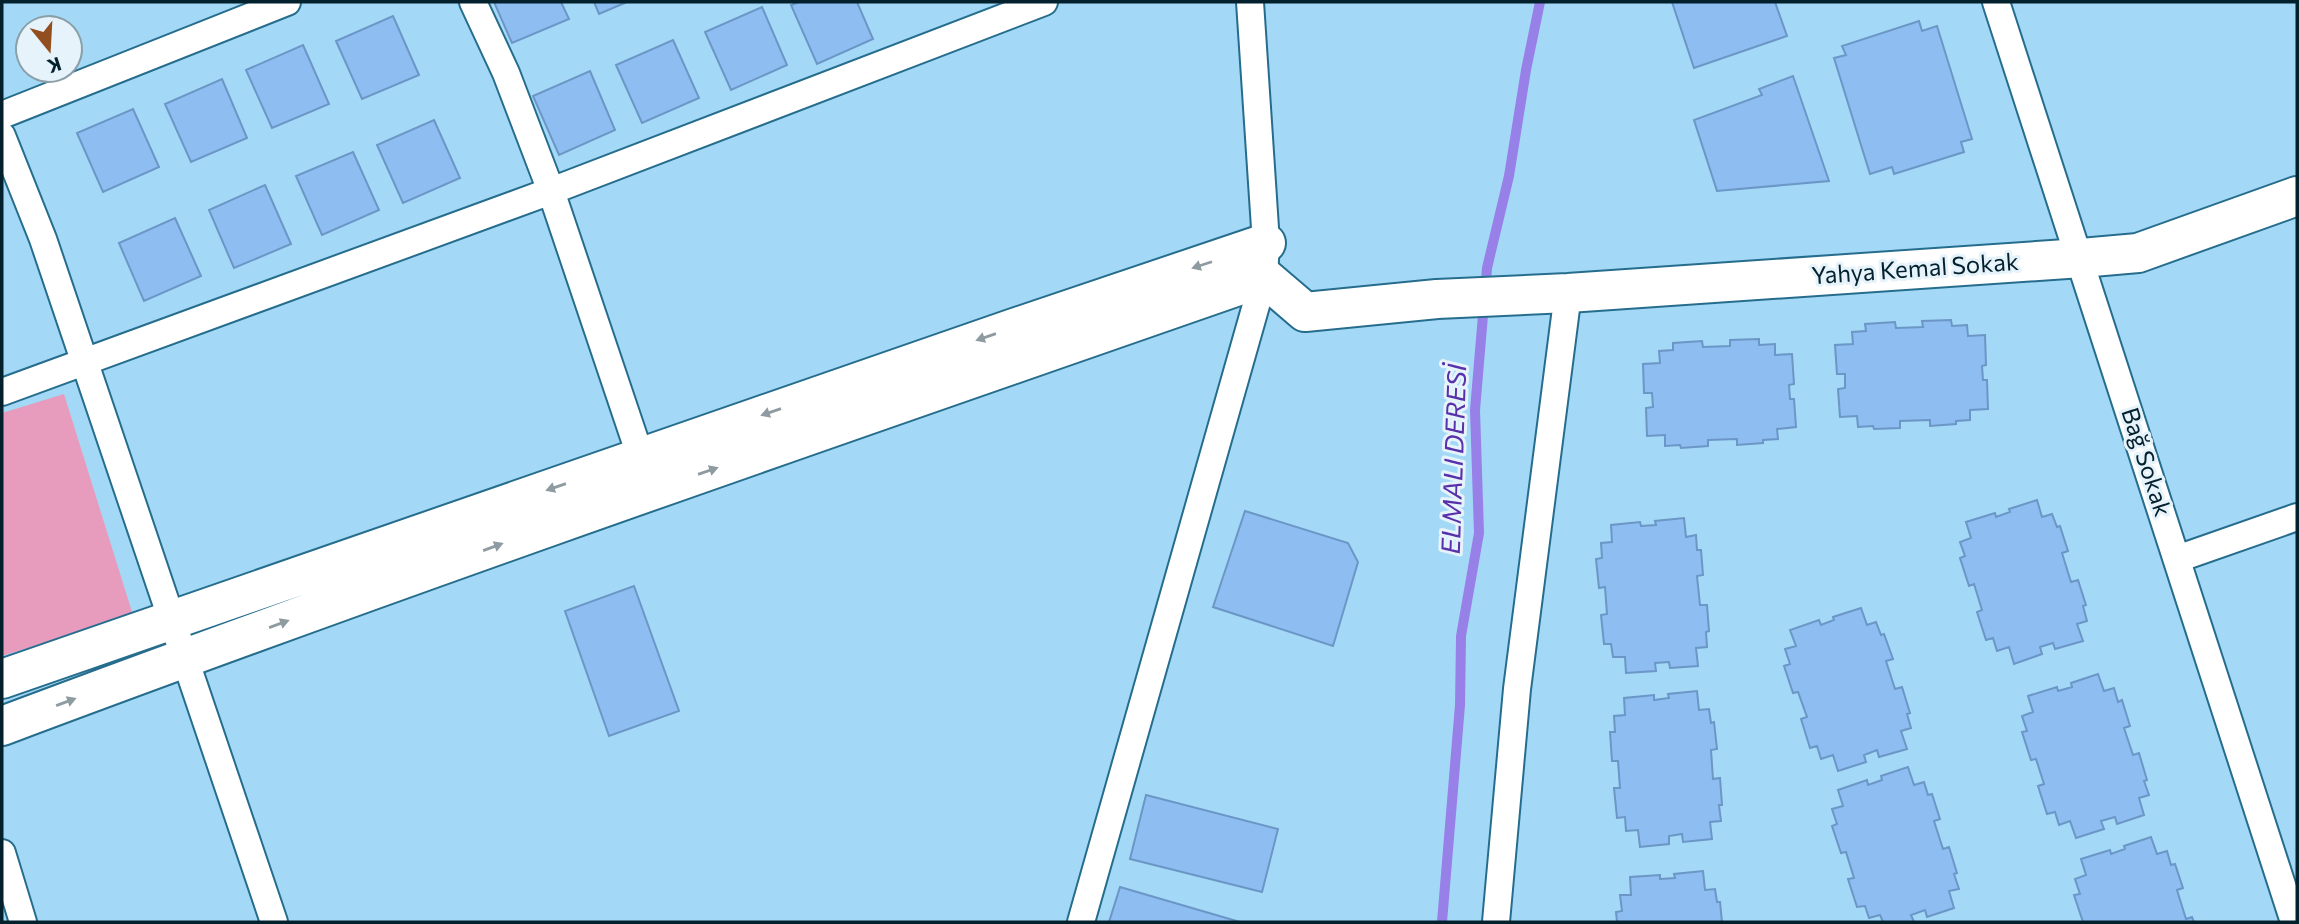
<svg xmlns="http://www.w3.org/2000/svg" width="2299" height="924" font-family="Commissioner,sans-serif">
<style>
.green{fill:#e89cbd}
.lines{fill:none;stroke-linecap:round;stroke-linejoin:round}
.stream{stroke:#9880e9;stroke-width:10}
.building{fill:#8ebdf2;stroke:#6b96c6;stroke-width:2}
.street-casing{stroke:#266d8d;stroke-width:30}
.secondary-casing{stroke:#266d8d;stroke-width:42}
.street{stroke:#fff;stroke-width:26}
.secondary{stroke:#fff;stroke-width:38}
.oneway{fill:#8e9ba0}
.labels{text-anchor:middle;stroke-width:6;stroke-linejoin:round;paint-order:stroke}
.street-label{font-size:24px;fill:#03202d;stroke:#e6f3fb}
.water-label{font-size:26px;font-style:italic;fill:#5830aa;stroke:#e6f3fb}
</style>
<rect width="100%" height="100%" fill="#a3d9f6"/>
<!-- green -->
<path class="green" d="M64,394l69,221 -131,41v-243z"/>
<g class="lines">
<!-- stream -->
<path class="stream" d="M1442,922l18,-217 1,-69 18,-103 -4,-123 12,-142 22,-92 17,-106 14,-68"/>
</g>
<!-- building -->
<path class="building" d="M494,2h67l8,17 -57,24z
M594,2h33l-28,12z
M799,2h58l16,37 -56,25 -26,-59z
M1672,2h103l12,34 -93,32z
M762,7l25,58 -56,25 -26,-58z
M393,16l26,59 -57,24 -26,-58z
M1919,21l3,10 15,-5 35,113 -11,3 3,10 -70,22 -2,-7 -22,7 -36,-116 12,-3 -4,-9z
M673,40l26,58 -57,25 -26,-58z
M303,45l26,59 -57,24 -26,-58z
M590,71l25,59 -56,25 -26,-59z
M1793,76l36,105 -112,10 -23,-71 68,-25 -3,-6z
M222,79l25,59 -56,24 -26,-58z
M133,109l26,58 -56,25 -26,-59z
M434,120l26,58 -57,25 -26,-58z
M353,152l26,58 -57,25 -26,-59z
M265,185l26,59 -57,24 -25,-58z
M175,218l26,58 -57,25 -25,-58z
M1951,320l1,6 15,-1 1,11 17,-1 1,30 -4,1 1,14h4l1,29 -18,1v10l-14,1v3l-26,2v-6l-30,1v7l-26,1 -1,-3 -15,1 -1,-11 -17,1 -2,-28 7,-1v-14h-8l-2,-29 18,-1 -1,-12 14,-1 -1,-7 30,-2 1,6 27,-1 -1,-6z
M1759,339v6l16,-1v11l17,-1 2,30 -5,1 1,14h4l2,28 -19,2 1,10 -15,1v3l-26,2v-6l-29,1v6l-27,2 -1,-3 -15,1v-11l-18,1 -1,-28 7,-1 -1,-14h-8l-1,-29 17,-1 -1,-12 14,-1v-7l29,-2 1,6 27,-1v-6z
M2037,500l5,17 10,-3 5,13 3,-1 8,25 -6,2 9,29 7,-2 8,25 -3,1 4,15 -10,3 6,17 -28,8 -2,-6 -13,4 2,7 -28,10 -5,-17 -12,4 -4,-13 -7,2 -9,-28 5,-2 -8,-26 -5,2 -9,-28 5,-2 -5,-14 11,-4 -5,-16 29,-9 1,4 14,-5 -1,-3z
M1245,511l103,32 10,19 -25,84 -120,-39z
M1684,518l2,19 10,-2 1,15h4l2,25 -6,1 3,29h7l2,26 -3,1 1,15 -11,1 2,18 -28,2 -1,-6 -14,1 1,8 -30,2 -1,-16h-12l-2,-13h-7l-3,-29 6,-1 -2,-27 -6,1 -3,-29 6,-1 -1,-15 11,-1 -1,-17 29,-3 1,4 15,-1 -1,-4z
M634,586l45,125 -70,25 -44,-125z
M1861,608l6,17 9,-3 5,13 3,-1 9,25 -7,2 9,28 7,-2 8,26 -3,1 4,14 -10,3 6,18 -28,8 -2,-7 -13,5 2,7 -28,9 -5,-16 -12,4 -4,-13 -7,2 -9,-29 6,-2 -9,-25 -5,1 -9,-27 6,-2 -5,-15 11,-3 -6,-16 29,-10 2,5 13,-5 -1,-3z
M2098,674l6,17 10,-3 4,14 4,-2 8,26 -6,2 9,27 6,-2 8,27 -3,1 5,14 -10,3 5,17 -27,9 -2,-7 -14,4 3,8 -28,9 -6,-17 -11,4 -4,-13 -8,2 -9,-28 6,-2 -8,-25 -5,1 -9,-28 5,-1 -5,-15 11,-4 -5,-16 29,-9 1,4 14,-4 -1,-4z
M1697,691l2,19 10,-1 2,14 3,-1 3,27 -6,1 2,29 7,-1 2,27h-3l2,16 -11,1 2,17 -29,3 -1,-8 -13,2v8l-29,3 -2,-17 -12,1 -1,-14 -8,1 -3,-30h6l-2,-27h-6l-2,-29h5l-1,-16 11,-1 -1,-17 30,-3v5l15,-2 -1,-4z
M1908,767l6,18 10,-3 4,13 4,-1 8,25 -6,2 9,28 6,-2 8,26 -3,1 5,15 -10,2 5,17 -27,9 -2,-7 -14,5 3,7h-31l-3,-7 -11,3 -4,-12 -8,1 -9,-28 6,-1 -8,-26 -5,1 -9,-27 5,-2 -5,-15 11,-3 -5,-16 29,-10 1,5 14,-5 -1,-4z
M1146,795l132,34 -16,63 -132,-33z
M2151,837l6,17 10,-3 4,14 4,-1 8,24 -6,2 9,29 6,-2 2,5h-111l-9,-27 6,-1 -5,-15 11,-4 -5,-16 29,-9 1,4 14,-5 -1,-3z
M1703,871l2,19 10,-1 2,13h3l2,20h-105l-1,-10 6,-1 -2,-16h11l-1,-18 30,-2v4l15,-1 -1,-4z
M1120,887l120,35h-131z"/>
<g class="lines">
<!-- street casing -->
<g class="street-casing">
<path id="street" d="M473,2l33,71 45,118 95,282
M1996,2l298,920
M2,115l285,-113
M2,136l41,103 231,683
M2,392l549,-201 493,-189
M2177,559l120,-42
M2,853l21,69
M1081,922l183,-645 2,-34 -16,-241
M1496,922l21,-233 51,-396"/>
</g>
<!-- secondary casing -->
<g class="secondary-casing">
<path id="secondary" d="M2,679l1009,-350 255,-86
M2,726c418,-157 840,-302 1262,-449l41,35 132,-13 131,-6 513,-35 57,-5 159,-57"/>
</g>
<!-- street -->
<use href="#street" class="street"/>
<!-- secondary -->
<use href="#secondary" class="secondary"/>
</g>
<!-- one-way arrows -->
<defs><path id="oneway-solid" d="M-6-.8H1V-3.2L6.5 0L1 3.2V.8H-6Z" transform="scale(1.75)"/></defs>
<g class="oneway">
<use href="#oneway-solid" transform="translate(1202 265) rotate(162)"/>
<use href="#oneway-solid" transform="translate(986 337) rotate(161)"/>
<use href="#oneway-solid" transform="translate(771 412) rotate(161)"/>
<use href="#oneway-solid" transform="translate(708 471) rotate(-19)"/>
<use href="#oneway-solid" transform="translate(556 487) rotate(161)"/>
<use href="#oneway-solid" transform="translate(493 547) rotate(-20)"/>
<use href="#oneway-solid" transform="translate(279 624) rotate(-20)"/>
<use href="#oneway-solid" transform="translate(66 702) rotate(-20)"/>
</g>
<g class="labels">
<!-- street labels -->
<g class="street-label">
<text transform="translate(1915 269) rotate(-4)" y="8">Yahya Kemal Sokak</text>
<text transform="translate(2146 462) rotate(72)" y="8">Bağ Sokak</text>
</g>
<!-- water labels -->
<g class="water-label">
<text transform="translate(1454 459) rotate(-88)" y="9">ELMALI DERESİ</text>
</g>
</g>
<!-- border -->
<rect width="2299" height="924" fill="none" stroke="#03202d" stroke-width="7"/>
<!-- north arrow -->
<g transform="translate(49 49) rotate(162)"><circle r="33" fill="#e6f3fb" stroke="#8b9fa9" stroke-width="2"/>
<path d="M0-5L12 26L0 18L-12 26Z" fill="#924e1f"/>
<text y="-10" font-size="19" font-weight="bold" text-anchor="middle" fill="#03202d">K</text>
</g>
</svg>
